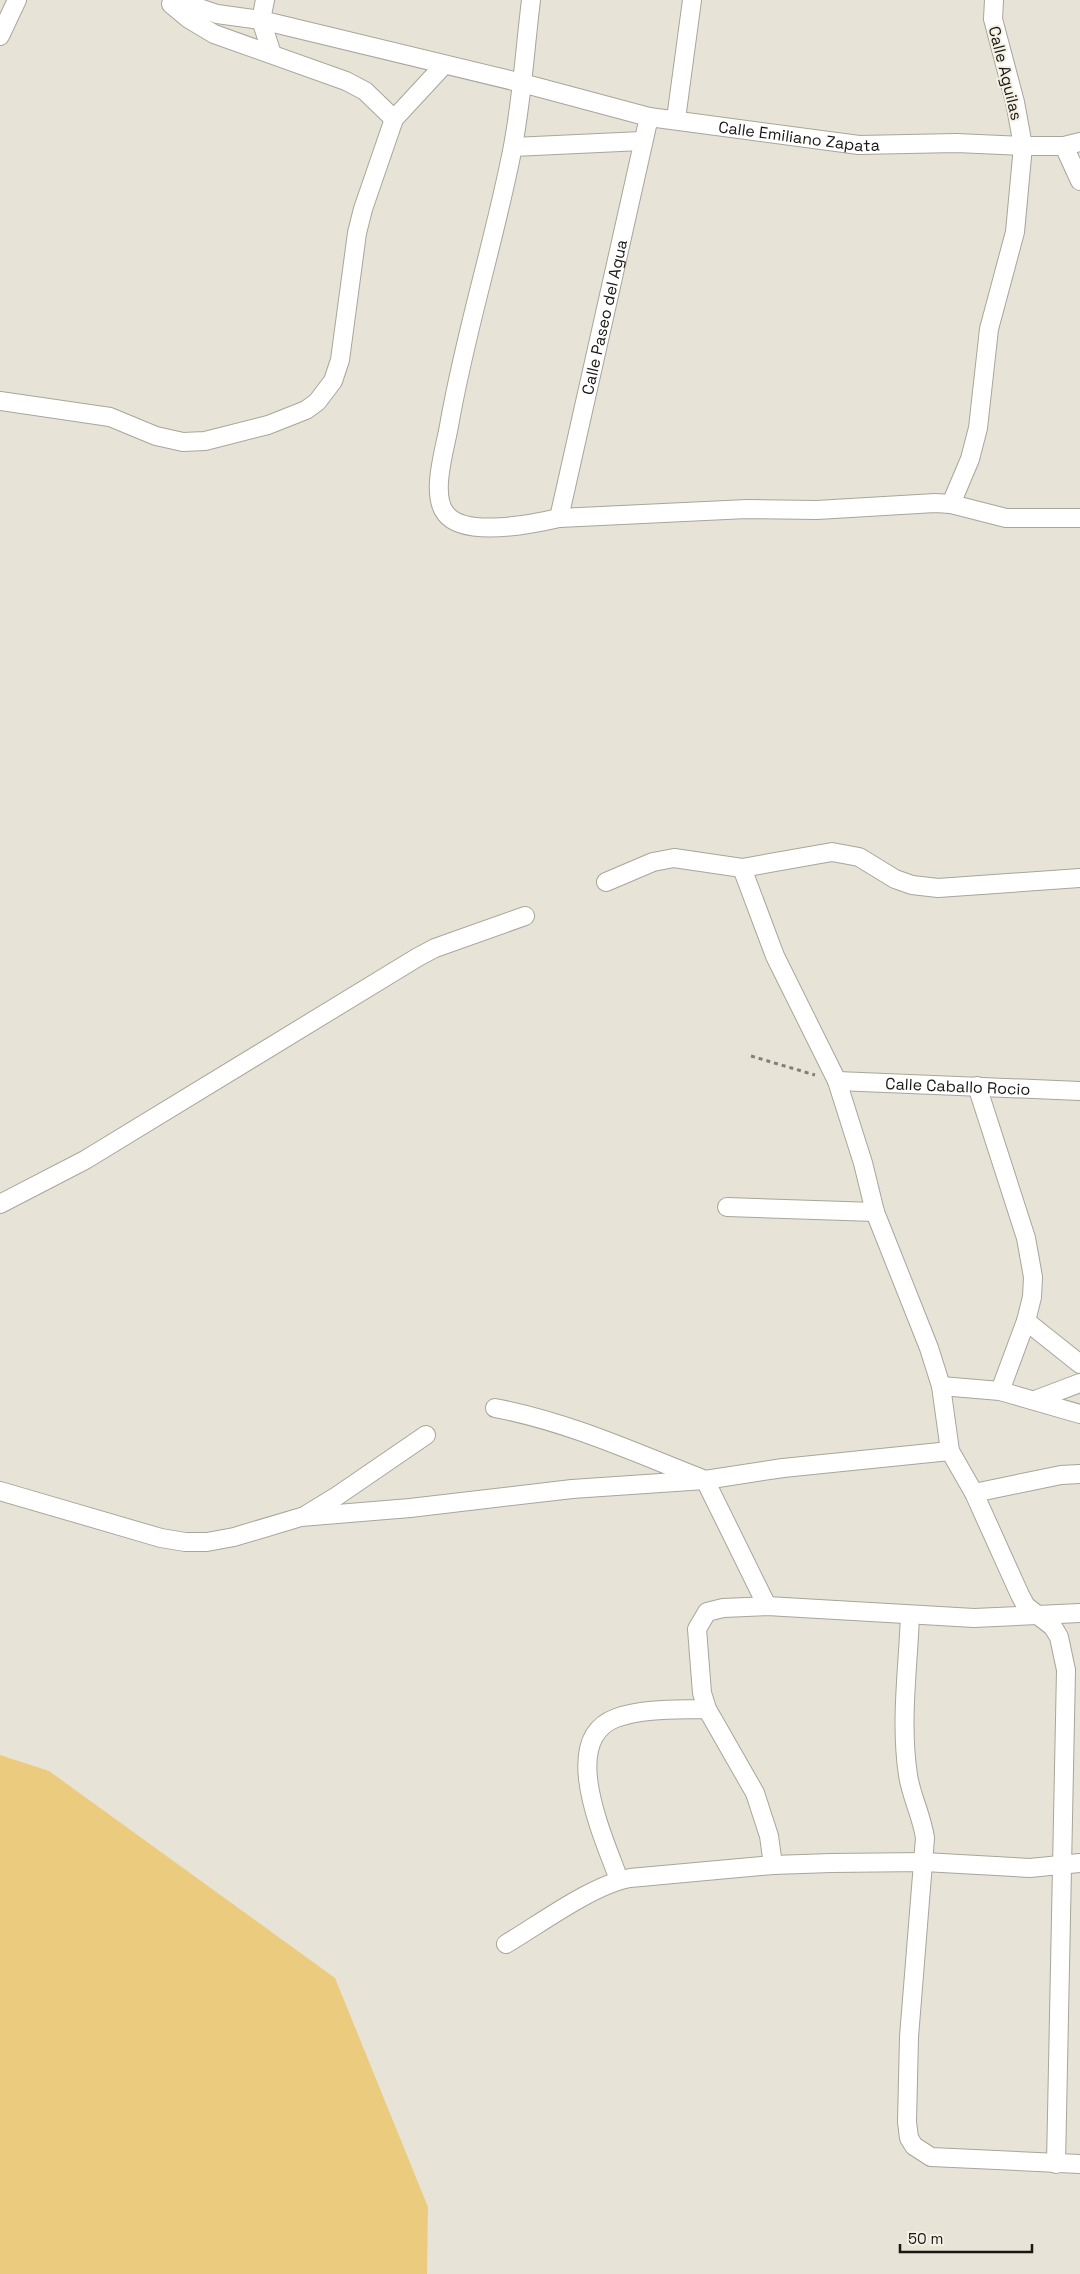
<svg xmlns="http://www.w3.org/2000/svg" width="1080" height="2274" font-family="'Space Grotesk',sans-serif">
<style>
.green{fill:#ebcc7e}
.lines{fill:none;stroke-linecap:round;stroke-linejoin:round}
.street-casing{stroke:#a9a59a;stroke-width:20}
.path{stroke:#827f77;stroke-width:3;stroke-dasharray:4 4;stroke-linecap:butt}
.street{stroke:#fff;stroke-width:18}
.labels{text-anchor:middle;stroke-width:4;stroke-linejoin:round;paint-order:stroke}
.street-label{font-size:16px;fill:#191713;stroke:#f5f0e4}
</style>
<rect width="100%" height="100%" fill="#e7e3d7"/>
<!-- green -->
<path class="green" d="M0,1755l49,16 286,207 93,229 -1,67h-427z"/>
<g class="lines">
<!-- street casing -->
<g class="street-casing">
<g id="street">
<path id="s1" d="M175,0l42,14 44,6 261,63 127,34 210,28 97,-2 67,3h41l16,-4"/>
<path d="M265,0l-4,20 11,34"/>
<path d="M531,0c-6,49 -9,98 -18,146 -18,94 -48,186 -64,280 -4,23 -19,69 -3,88 19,24 87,10 113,4l188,-9 70,1 118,-7 16,1 55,14h74"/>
<path d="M171,4l18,15 25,15 132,47 19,10 29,28"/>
<path d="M0,36l17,-36"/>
<path d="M676,119l16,-119"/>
<path d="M1064,146l16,35"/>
<path d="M513,147l129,-6"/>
<path d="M0,401l110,16 46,19 27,6 22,-1 63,-16 38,-15 11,-8 16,-21 7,-21 17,-127 6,-24 31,-90 50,-54"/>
<path d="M951,504l19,-45 8,-31 11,-99 26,-97 8,-86 -8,-44 -22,-83 1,-19"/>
<path id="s2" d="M559,518l90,-401"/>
<path d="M742,868l33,88 62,125 26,82 12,49 54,136 12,38 9,65 24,42 46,102 6,11 27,21 6,10 7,33 -10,494"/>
<path d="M606,882l47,-20 21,-4 68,10 90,-16 27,5 36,22 17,6 26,3 142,-10"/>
<path id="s3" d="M837,1081l243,10"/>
<path d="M977,1086l49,152 7,39 -1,20 -6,24 -26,70"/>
<path d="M0,1204l85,-44 333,-203 17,-9 90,-32"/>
<path d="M727,1207l148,5"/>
<path d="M1026,1321l54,43"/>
<path d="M941,1386l59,5 80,23"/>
<path d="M1035,1400l45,-17"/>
<path d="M495,1408c74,14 141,45 210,72l62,126"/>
<path d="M0,1491l161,47 24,4h22l27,-5 67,-20 109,-9 162,-19 133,-9 78,-12 167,-17"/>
<path d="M974,1493l87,-18 19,-1"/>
<path d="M306,1515l31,-19 89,-61"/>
<path d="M910,1615c-2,54 -10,107 -2,160 3,21 14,41 17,63l-16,199 -2,85 2,16 5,8 17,11 149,7"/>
<path d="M773,1865l-4,-29 -14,-43 -48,-84 -5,-16 -5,-64 10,-17 16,-4 44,-2 207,12 106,-5"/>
<path d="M619,1880c-14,-40 -62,-140 -3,-162 28,-10 62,-8 91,-9"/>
<path d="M506,1944c34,-20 86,-59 124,-66l143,-13 58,-2 93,-1 106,6 50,-5"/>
</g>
</g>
<!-- path -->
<path class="path" d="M751,1056l64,19"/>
<!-- street -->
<use href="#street" class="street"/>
</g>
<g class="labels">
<!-- street labels -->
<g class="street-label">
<text transform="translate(1006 73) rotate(76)" y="6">Calle Aguilas</text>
<text dy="6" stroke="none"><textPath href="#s1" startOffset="640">Calle Emiliano Zapata</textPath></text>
<text dy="6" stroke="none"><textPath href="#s2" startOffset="206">Calle Paseo del Agua</textPath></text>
<text dy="6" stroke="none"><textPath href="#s3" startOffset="121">Calle Caballo Rocio</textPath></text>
</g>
</g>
<!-- scale -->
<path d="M900 2244v8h132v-8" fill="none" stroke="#191713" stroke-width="2.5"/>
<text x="908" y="2244" font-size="15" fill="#191713" stroke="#f5f0e4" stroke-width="4" paint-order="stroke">50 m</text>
</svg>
